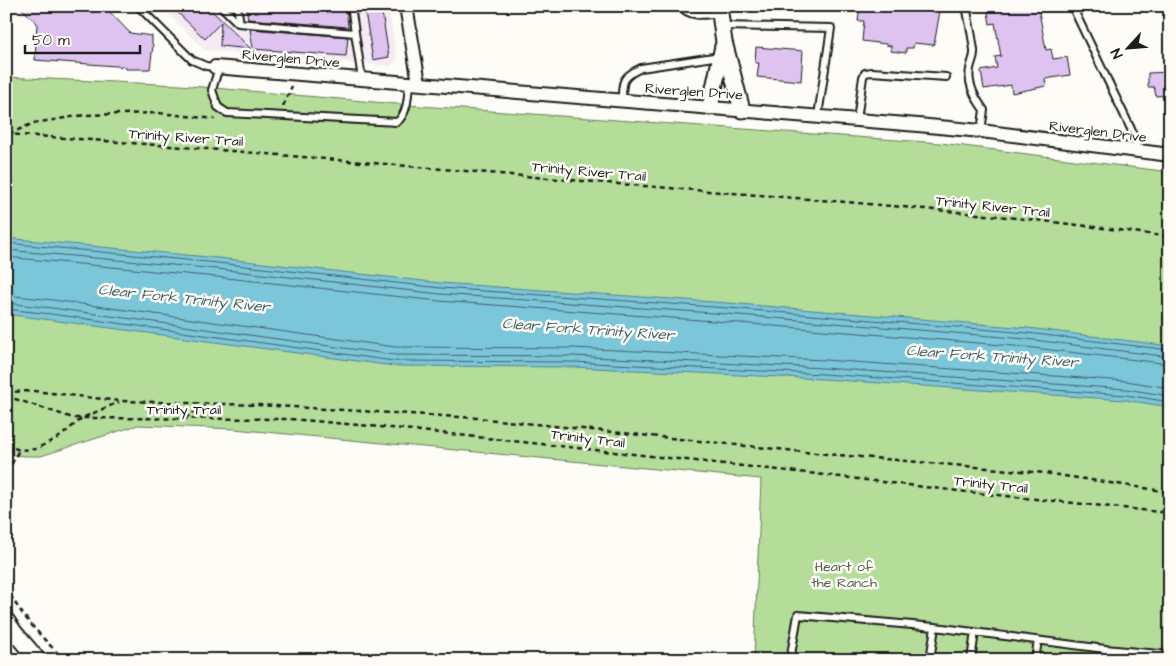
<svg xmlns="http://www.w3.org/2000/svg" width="1176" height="666" font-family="'Architects Daughter',sans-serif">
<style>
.built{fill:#f4ebf5}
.green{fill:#b4dd99;stroke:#687c5a}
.water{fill:#7bc6da;stroke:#55828e}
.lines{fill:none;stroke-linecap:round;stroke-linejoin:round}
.shore{stroke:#426068;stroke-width:1}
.building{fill:#dec3f1;stroke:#1c1c1c}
.service-casing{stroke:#1c1c1c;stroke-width:10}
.minor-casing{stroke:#1c1c1c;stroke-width:16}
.tertiary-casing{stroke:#1c1c1c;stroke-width:19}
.path{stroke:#1c1c1c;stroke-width:2.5;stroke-dasharray:5 4;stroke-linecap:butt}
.service{stroke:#fdfcf7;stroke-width:6}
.minor{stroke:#fdfcf7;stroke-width:12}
.tertiary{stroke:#fdfcf7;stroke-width:15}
.labels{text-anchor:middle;stroke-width:5;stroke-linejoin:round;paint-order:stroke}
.street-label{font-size:14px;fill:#1c1c1c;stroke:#fdfcf7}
.park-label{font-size:14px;fill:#516048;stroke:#fdfcf7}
.water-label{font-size:15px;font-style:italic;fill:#426068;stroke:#fdfcf7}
</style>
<rect width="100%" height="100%" fill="#fdfcf7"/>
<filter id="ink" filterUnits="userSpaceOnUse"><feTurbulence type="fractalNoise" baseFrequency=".02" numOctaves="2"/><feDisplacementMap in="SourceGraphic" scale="10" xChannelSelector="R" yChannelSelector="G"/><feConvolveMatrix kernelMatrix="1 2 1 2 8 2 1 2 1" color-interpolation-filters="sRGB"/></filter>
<g filter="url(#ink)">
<!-- built -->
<path class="built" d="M160,6h228l9,54 -6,6 -186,-16z"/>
<!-- green -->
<path class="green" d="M6,77l174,8 240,21 520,37 230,29v488h-416l7,-181 -527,-50 -96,-4 -97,31h-16l-19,-2z"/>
<!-- water -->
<path class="water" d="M6,238l212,20 223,25 287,20 300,25 142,18v61l-45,-7 -303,-21 -250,-12 -178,-1 -388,-52z"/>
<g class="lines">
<!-- shore -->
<path class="shore" d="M6,243l212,20 223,25 287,20 299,25 143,17
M6,250l211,19 223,25 287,20 299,25 144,18
M6,257l211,20 222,24 288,21 299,25 144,17
M6,295l47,5 342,47 178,1 251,12 302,21 44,7
M6,303l46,5 343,47 177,1 251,12 303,21 44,7
M6,309l45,5 343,47 178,1 251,12 303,21 44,7"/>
</g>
<!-- building -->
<path class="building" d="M19,6h85l26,27 22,3v8l1,1 -3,24h-24v-2l-10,-1 -81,-6 2,-37z
M171,6h36l44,43 -31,-3 1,-24 -16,17z
M246,6h100l2,21 -100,-8z
M364,6h17l8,51 -16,3z
M860,6h72v4l8,1 -6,34 -20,-2 -1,5h-7v5l-15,-2v-5l-5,-1v-1l-24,-3 2,-20h-6z
M987,6h51l8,44 5,-1 2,10 14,-2 3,18 -25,4 1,7 -34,7 -1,-8 -27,4 -3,-18 16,-3 -2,-11 6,-1 -6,-33 -5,1z
M250,29l98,8 -2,19 -93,-7z
M756,47l47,4 -2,30 -44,-4 2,-14h-4z
M1170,72v23l-14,1 -2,-9h-6v-14z"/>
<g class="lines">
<!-- service casing -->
<g class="service-casing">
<path id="service" d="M138,6l54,54 14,6 9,1
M221,6l17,17 117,10
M237,6l3,17
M351,6l11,73
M680,6c11,12 24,9 40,7
M966,6c3,15 6,29 8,44 1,7 -3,12 -4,19 -3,15 5,29 14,41l-3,21
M1072,6l59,123 8,22
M722,26l109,2 -13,88
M219,67l-7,23 6,17 9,6 170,9c11,-9 11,-26 12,-40
M622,101c0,-20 0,-24 19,-33l79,-12
M857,120l6,-43 2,-4 7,-1 74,5
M790,660l8,-45 137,12
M930,660l5,-33 170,22
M971,660l4,-28
M1035,660l3,-20
M1104,660l1,-11 65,6"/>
</g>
<!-- minor casing -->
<g class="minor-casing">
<path id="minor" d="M406,6l13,77
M215,67l703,58 63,6 189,24"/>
</g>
<!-- tertiary casing -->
<g class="tertiary-casing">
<path id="tertiary" d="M719,6l5,36 18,68
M710,107l13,-61
M6,620l8,12 24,28"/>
</g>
<!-- path -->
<path class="path" d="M283,106l9,-20
M6,134c213,14 425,35 638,52 175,14 351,26 526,51
M9,134l25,-11 50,-8 74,-2 57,6
M6,392l28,-1 86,10 139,4 218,13 338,35 230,20 125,19
M6,396l67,22 218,1 112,10 413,45 142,17 212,22
M185,418l23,-14
M6,444l13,6 17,-1 25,-13 21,-18 37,-16
M6,471l4,-4 9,-17
M6,587c14,28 37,52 59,73"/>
<!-- service -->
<use href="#service" class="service"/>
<!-- minor -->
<use href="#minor" class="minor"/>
<!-- tertiary -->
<use href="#tertiary" class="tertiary"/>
</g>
</g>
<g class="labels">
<!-- street labels -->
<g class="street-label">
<text transform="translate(291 58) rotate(5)" y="5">Riverglen Drive</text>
<text transform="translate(694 91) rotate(4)" y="5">Riverglen Drive</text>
<text transform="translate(1098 131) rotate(7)" y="5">Riverglen Drive</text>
<text transform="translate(186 137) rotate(4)" y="5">Trinity River Trail</text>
<text transform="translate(589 171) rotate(5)" y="5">Trinity River Trail</text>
<text transform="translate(993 206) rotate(6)" y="5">Trinity River Trail</text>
<text x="184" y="414">Trinity Trail</text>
<text transform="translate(588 438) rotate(7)" y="5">Trinity Trail</text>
<text transform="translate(991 484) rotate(6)" y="5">Trinity Trail</text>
</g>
<!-- park labels -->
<g class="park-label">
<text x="844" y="571">Heart of<tspan x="844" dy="16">the Ranch</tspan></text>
</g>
<!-- water labels -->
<g class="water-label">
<text transform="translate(184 298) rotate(6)" y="5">Clear Fork Trinity River</text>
<text transform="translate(588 329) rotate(4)" y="5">Clear Fork Trinity River</text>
<text transform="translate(992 356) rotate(4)" y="5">Clear Fork Trinity River</text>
</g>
</g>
<!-- margin -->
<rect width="1176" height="666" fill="none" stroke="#fdfcf7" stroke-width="25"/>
<rect x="12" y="12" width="1151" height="641" fill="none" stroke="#1c1c1c" stroke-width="2" filter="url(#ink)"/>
<!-- north arrow -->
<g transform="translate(1128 48) rotate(244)" stroke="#fdfcf7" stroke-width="4" paint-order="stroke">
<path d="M0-4L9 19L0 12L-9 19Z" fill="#1c1c1c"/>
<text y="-8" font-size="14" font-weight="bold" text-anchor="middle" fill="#1c1c1c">N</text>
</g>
<!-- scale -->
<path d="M25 45v8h115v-8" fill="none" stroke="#1c1c1c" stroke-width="2.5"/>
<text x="32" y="45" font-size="15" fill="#1c1c1c" stroke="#fdfcf7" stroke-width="4" paint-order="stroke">50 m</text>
</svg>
